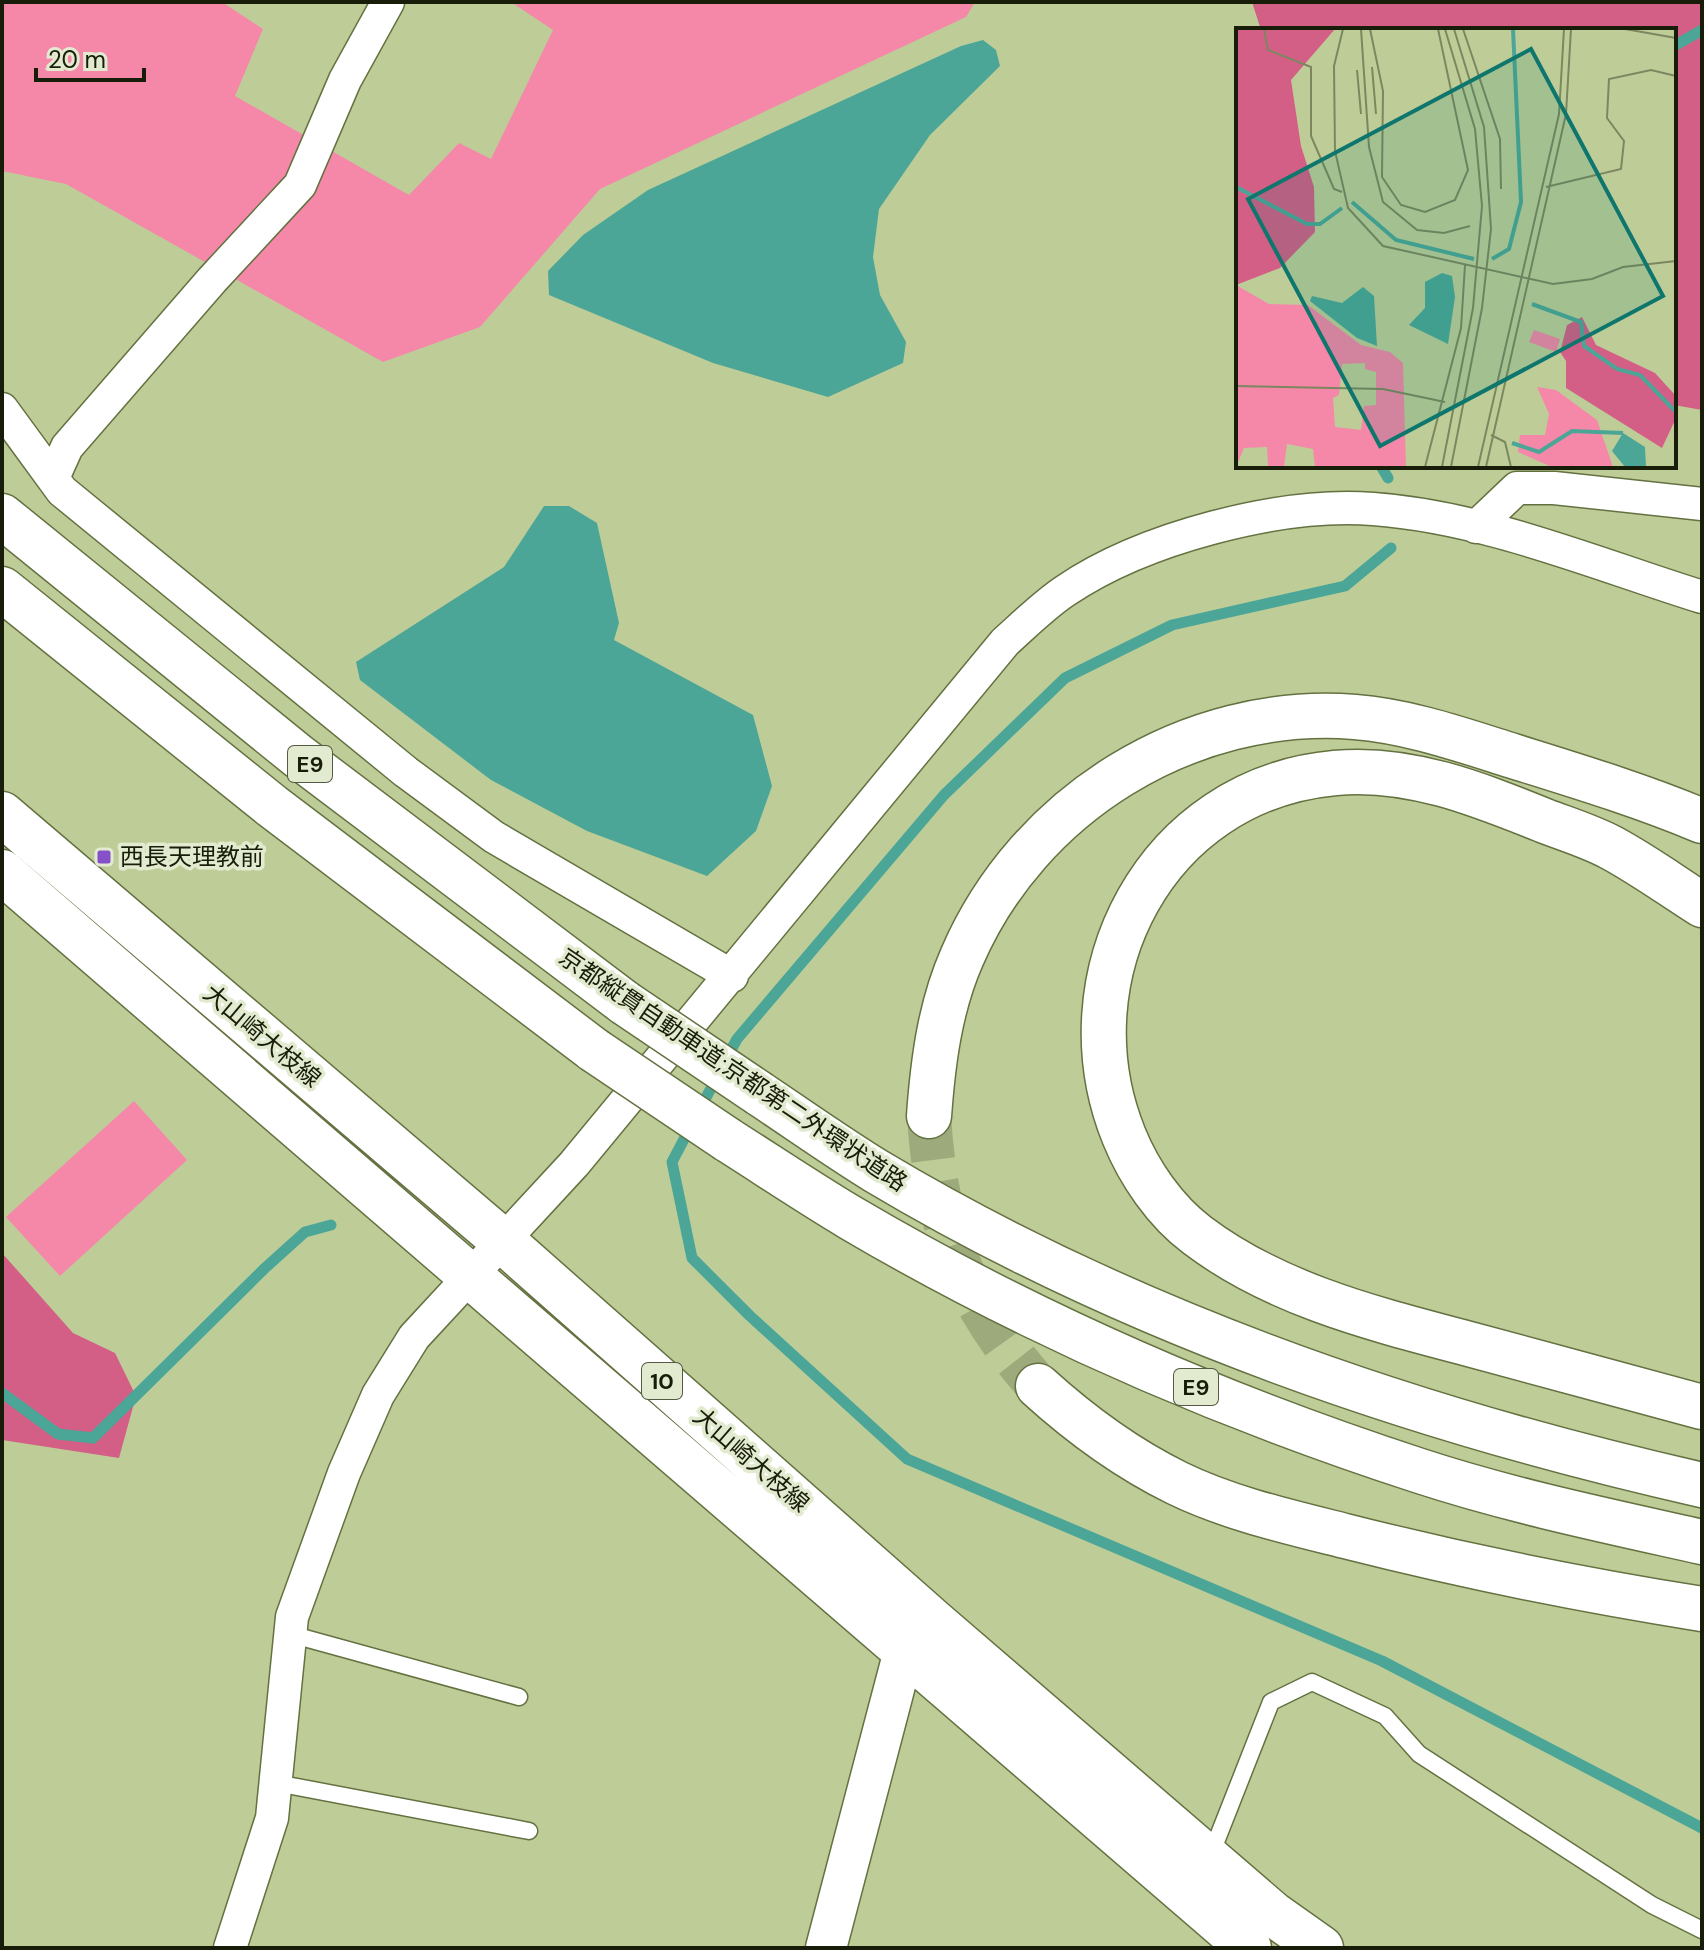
<svg xmlns="http://www.w3.org/2000/svg" width="1704" height="1950" font-family="'DM Sans','Noto Sans JP',sans-serif">
<style>
.green{fill:#f587a9}
.forest{fill:#d35f86}
.water{fill:#4ba697}
.lines{fill:none;stroke-linecap:round;stroke-linejoin:round}
.stream{stroke:#4ba697;stroke-width:11}
.motorway-tunnel{stroke:#9daa7b;stroke-width:44;stroke-dasharray:44 22;stroke-linecap:butt}
.service-casing{stroke:#647140;stroke-width:19}
.minor-casing{stroke:#647140;stroke-width:35}
.tertiary-casing{stroke:#647140;stroke-width:43}
.primary-casing{stroke:#647140;stroke-width:47}
.motorway-casing{stroke:#647140;stroke-width:47}
.service{stroke:#fff;stroke-width:16}
.minor{stroke:#fff;stroke-width:32}
.tertiary{stroke:#fff;stroke-width:40}
.primary{stroke:#fff;stroke-width:44}
.motorway{stroke:#fff;stroke-width:44}
.motorway-bridge-casing{stroke:#647140;stroke-width:47;stroke-linecap:butt}
.motorway-bridge{stroke:#fff;stroke-width:44}
.poi-dot{fill:#8650c8;stroke:#e2ead0;stroke-width:3}
.labels{text-anchor:middle;stroke-width:7;stroke-linejoin:round;paint-order:stroke}
.shield{fill:#e2ead0;stroke:#555a45;stroke-width:2}
.shield-label{font-size:22px;font-weight:bold;fill:#181d09}
.poi-label{font-size:24px;fill:#181d09;stroke:#e2ead0;text-anchor:start}
.street-label{font-size:24px;fill:#181d09;stroke:#e2ead0}
.inset-river{fill:none;stroke:#4ba697;stroke-width:4}
.inset-road{fill:none;stroke:#7c875f;stroke-width:2}
.view{fill:#0f766e;fill-opacity:0.15;stroke:#0f766e;stroke-width:4}
.inset-edge{fill:none;stroke:#181d09;stroke-width:4}
</style>
<rect width="100%" height="100%" fill="#becd98"/>
<!-- green -->
<path class="green" d="M2,2h220l41,27 -28,67 174,99 50,-52 32,16 62,-129 -42,-28h464l-9,15 -366,172 -120,138 -97,35 -317,-178 -64,-13z
M134,1101l53,59 -127,116 -54,-59z"/>
<!-- forest -->
<path class="forest" d="M1252,2h450v408l-28,-5v-375h-413z
M2,1253l71,80 42,20 21,43 -17,62 -117,-18z"/>
<!-- water -->
<path class="water" d="M983,40l13,10 4,16 -70,69 -51,74 -6,48 7,38 26,47 -3,21 -75,34 -115,-34 -164,-68 -1,-24 35,-36 65,-45 313,-144z
M544,506h25l28,17 22,100 -5,17 139,75 19,71 -16,45 -49,45 -120,-45 -96,-51 -131,-100 -4,-18 148,-95z"/>
<g class="lines">
<!-- stream -->
<path class="stream" d="M1674,46l28,-16
M1381,466l7,12
M726,1059l11,-20 207,-244 121,-117 107,-53 173,-39 46,-38
M700,1109l18,-34
M692,1124l-20,38 20,96 58,58 157,143 475,202 320,167
M2,1393l56,41 35,4 172,-170 40,-36 26,-7"/>
<!-- motorway-tunnel -->
<path class="motorway-tunnel" d="M929,1116c7,112 34,185 109,270"/>
<!-- service casing -->
<g class="service-casing">
<path id="service" d="M290,1634l229,63
M276,1783l253,48
M1210,1857l61,-155 41,-20 73,34 34,38 233,151 50,25"/>
</g>
<!-- minor casing -->
<g class="minor-casing">
<path id="minor" d="M2,409l60,82 344,281 88,65 238,139
M53,478l14,-31 145,-167 88,-95 45,-105 43,-78
M1476,527l41,-39h37l148,16
M230,1948l42,-130 20,-201 52,-144 34,-78 36,-58 160,-173 431,-522c19,-17 39,-37 60,-51 78,-53 215,-89 308,-82 112,8 223,55 329,88"/>
</g>
<!-- tertiary casing -->
<g class="tertiary-casing">
<path id="tertiary" d="M826,1948l78,-297 21,-21"/>
</g>
<!-- primary casing -->
<g class="primary-casing">
<path id="primary" d="M2,814l502,428 429,379 340,293 48,34
M2,872l1247,1076"/>
</g>
<!-- motorway casing -->
<g class="motorway-casing">
<path id="motorway" d="M2,516l296,240 327,247
M2,589l270,217 322,244
M1702,905c-30,-19 -60,-41 -92,-58 -21,-11 -44,-18 -65,-26 -67,-27 -136,-55 -210,-48 -179,16 -276,203 -211,363 15,37 41,75 73,99 79,60 178,84 272,109 78,21 155,42 233,63
M760,1094c39,26 77,53 116,77 254,152 539,249 826,314
M929,1116c4,-55 11,-109 33,-159 66,-153 227,-253 393,-240 53,4 107,23 158,39 64,20 127,39 189,65
M728,1140c41,26 81,53 123,78 178,105 372,189 569,253 92,30 188,50 282,71
M1038,1386c43,39 86,71 139,97 51,25 112,39 168,53 118,30 237,54 357,73"/>
</g>
<!-- service -->
<use href="#service" class="service"/>
<!-- minor -->
<use href="#minor" class="minor"/>
<!-- tertiary -->
<use href="#tertiary" class="tertiary"/>
<!-- primary -->
<use href="#primary" class="primary"/>
<!-- motorway -->
<use href="#motorway" class="motorway"/>
<!-- motorway-bridge casing -->
<g class="motorway-bridge-casing">
<path id="motorway-bridge" d="M625,1003l135,91
M594,1050l134,90"/>
</g>
<!-- motorway-bridge -->
<use href="#motorway-bridge" class="motorway-bridge"/>
</g>
<!-- markers -->
<rect class="poi-dot" x="96" y="849" width="16" height="16" rx="4"/>
<g class="labels">
<!-- shield labels -->
<g class="shield">
<rect x="288" y="746" width="44" height="36" rx="6"/>
<rect x="642" y="1363" width="40" height="36" rx="6"/>
<rect x="1174" y="1369" width="44" height="36" rx="6"/>
</g>
<g class="shield-label">
<text x="310" y="772">E9</text>
<text x="662" y="1389">10</text>
<text x="1196" y="1395">E9</text>
</g>
<!-- poi labels -->
<g class="poi-label">
<text x="120" y="865">西長天理教前</text>
</g>
<!-- street labels -->
<g class="street-label">
<text transform="translate(262 1036) rotate(40)" y="8">大山崎大枝線</text>
<text transform="translate(733 1070) rotate(34)" y="8">京都縦貫自動車道;京都第二外環状道路</text>
<text transform="translate(751 1460) rotate(41)" y="8">大山崎大枝線</text>
</g>
</g>
<!-- overview -->
<g transform="translate(1236 28)">
<rect width="440" height="440" fill="#becd98"/>
<path d="M0,257l33,19 39,1 53,40 29,7 13,11 3,104h-91l-2,-18 -26,-5 -3,23h-16l-1,-20 -23,1 -8,19zM129,335v6l11,3v33l-12,1 -3,24 -26,-3 -2,-29 6,-3 3,-31zM298,302l26,9 -4,13 -27,-10zM301,359l19,3 41,30 16,47h-61l-34,-15 2,-17h25l4,-21z" fill="#f587a9" fill-rule="evenodd"/>
<path d="M0,1h99l-44,51 10,66 13,41 1,45 -35,36 -44,17zM346,289l14,28 59,28 21,23v22l-14,30 -96,-60v-27l-6,-9 7,-27z" fill="#d35f86"/>
<path d="M206,245l10,3 3,21 -7,47 -39,-19 16,-17v-26zM127,259l11,9 3,50 -20,-8 -47,-37 2,-5 30,7zM387,405l22,14 1,20h-21l-13,-16z" fill="#4ba697"/>
<path class="inset-river" d="M0,159l71,37h13l22,-16M116,174l44,38 78,19M256,231l17,-10 12,-47 -8,-173M296,276l49,18 3,24 33,23 23,6 36,37M276,415l27,9 33,-21 51,2"/>
<path class="inset-road" d="M28,1l4,21 43,17v69l23,53 8,3M107,1l-9,37 1,85 13,57 35,38 170,38 39,-5 31,-12 53,-6M125,1l8,118 14,55 34,28 27,3 26,-7M134,1l13,62 -1,86 19,28 24,7 30,-12 13,-30 -30,-141M227,1l37,110 1,50M389,1l51,9M136,39l4,47M121,42l4,44M310,159l75,-18 3,-28 -17,-23 2,-39 42,-9 25,6M0,358l147,3 62,13M255,407l14,7 6,25M189,439l36,-139 4,-63M206,439l31,-159 9,-102 -7,-77 -30,-100M215,439l31,-159 9,-79 -7,-102 -30,-98M242,439l81,-353 5,-85M250,439l80,-353 5,-85"/>
<path class="view" d="M295,21l132,247 -283,150 -132,-247z"/>
<rect width="440" height="440" class="inset-edge"/>
</g>
<!-- border -->
<rect width="1704" height="1950" fill="none" stroke="#181d09" stroke-width="8"/>
<!-- scale -->
<path d="M36 68v12h108v-12" fill="none" stroke="#181d09" stroke-width="4"/>
<text x="48" y="68" font-size="24" fill="#181d09" stroke="#e2ead0" stroke-width="6" paint-order="stroke">20 m</text>
</svg>
